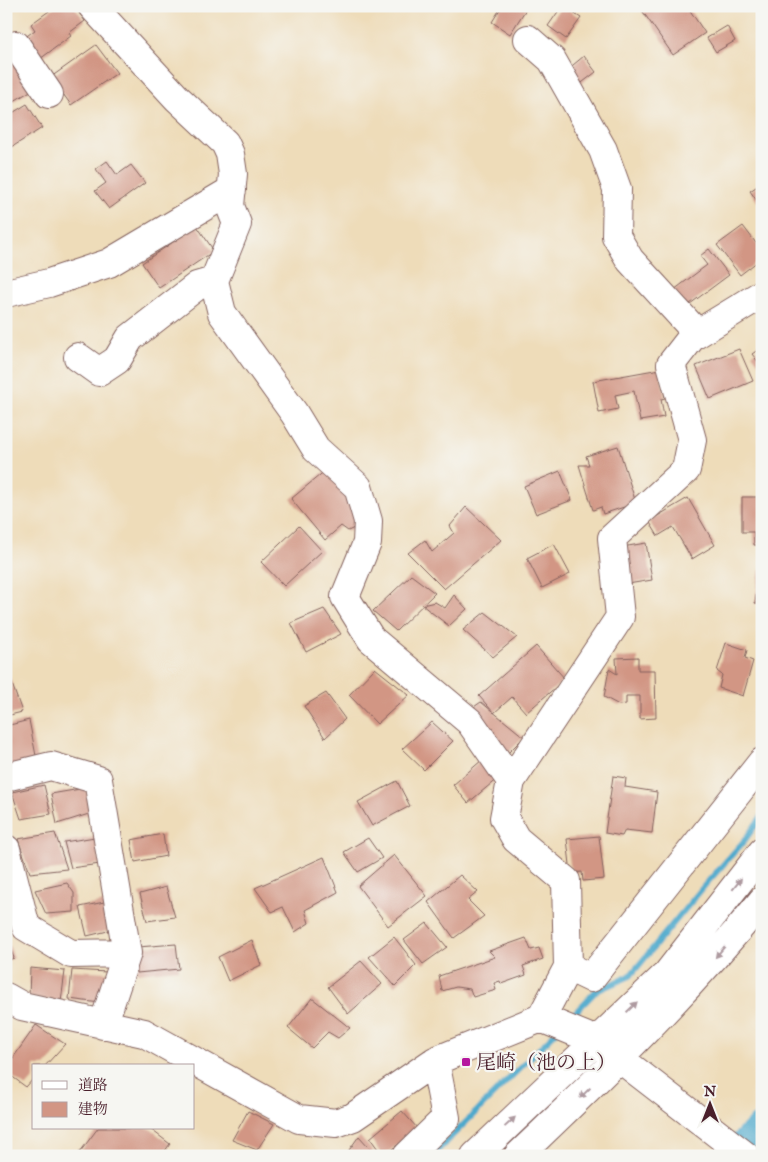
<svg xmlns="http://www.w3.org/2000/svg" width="768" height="1162" font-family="'IM FELL English','Noto Serif JP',serif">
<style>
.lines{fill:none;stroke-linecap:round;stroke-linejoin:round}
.stream{stroke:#4ea9cc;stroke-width:6}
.river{stroke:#4ea9cc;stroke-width:39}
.building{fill:#d29684}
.minor-casing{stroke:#83615d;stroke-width:30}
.minor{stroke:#fff;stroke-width:28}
.oneway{fill:#ae9aa0}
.poi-dot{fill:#b5179e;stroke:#f6f6f2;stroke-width:2}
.labels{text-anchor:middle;stroke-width:4.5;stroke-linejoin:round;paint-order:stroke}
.poi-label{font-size:20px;fill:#4a1f2b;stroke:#f6f6f2;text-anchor:start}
</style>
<rect width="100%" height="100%" fill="#f6f6f2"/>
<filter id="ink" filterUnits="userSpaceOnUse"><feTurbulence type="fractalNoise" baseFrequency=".02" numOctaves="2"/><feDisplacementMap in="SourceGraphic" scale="10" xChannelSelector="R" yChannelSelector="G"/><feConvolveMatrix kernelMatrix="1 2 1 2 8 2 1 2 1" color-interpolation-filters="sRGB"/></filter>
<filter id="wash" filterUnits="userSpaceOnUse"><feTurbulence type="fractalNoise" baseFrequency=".0096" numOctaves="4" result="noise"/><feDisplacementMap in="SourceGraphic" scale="20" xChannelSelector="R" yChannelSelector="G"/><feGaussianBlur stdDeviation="1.12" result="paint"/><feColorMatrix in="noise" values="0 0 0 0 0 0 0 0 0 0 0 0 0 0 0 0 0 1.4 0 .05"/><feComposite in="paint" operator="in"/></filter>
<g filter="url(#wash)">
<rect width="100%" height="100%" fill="#eedcb9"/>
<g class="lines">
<!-- stream -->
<path class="stream" d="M567,1021l29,-30 34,-15 75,-91 39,-44 18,-25
M432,1156l124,-124"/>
<!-- river -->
<path class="river" d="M739,1156l23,-23"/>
</g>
<g id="blocks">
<!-- building -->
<path class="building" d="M56,6h18l11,15 -16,12 2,3 -31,23 -16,-21 11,-8 -4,-6z
M502,6h26l-18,28 -18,-12z
M562,6l19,12 -15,21 -18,-13z
M644,6h43l18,27 -32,22 -32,-46z
M727,26l8,15 -19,11 -9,-14z
M96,45l21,28 -46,32 -20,-28z
M584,56l12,16 -22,17 -12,-15z
M12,57l20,33 -26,16v-46z
M27,104l15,24 -30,19 -6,-9v-21z
M107,161l10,14 14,-10 14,18 -36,26 -14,-18 11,-8 -10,-14z
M762,183v25l-12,-17z
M197,226l17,25 -55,37 -17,-25z
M743,226l19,25v7l-22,17 -23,-30z
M709,249l20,26 -43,32 -12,-17 33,-25 -7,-9z
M762,347v20l-10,-13z
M739,349l14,32 -43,18 -14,-33z
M660,369l5,29 -4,1 3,18 -24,4 -6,-30 -19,4 3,14 -19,4 -6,-32z
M618,446l18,57 -33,11 -2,-7 -8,3 -14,-45h10l-3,-9z
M326,470l32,39 8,13 -18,9 -7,-5 -16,14 -34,-41z
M560,471l12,29 -36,14 -12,-28z
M742,497h20v48h-8v-13h-12z
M688,498l27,47 -23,14 -19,-32 -15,9 -9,-15z
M466,507l35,33 -57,49 -36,-36 17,-13 7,12 22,-19 -4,-7z
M299,526l23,25 -38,35 -23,-24z
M646,543l6,37 -24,4 -6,-37z
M554,544l16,30 -28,14 -15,-30z
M760,569l2,1v34l-7,-1z
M411,575l24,18 -39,38 -23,-20z
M454,595l13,14 -18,17 -27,-21 13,-3 10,6z
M324,609l17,25 -35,18 -15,-29z
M485,612l32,25 -24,20 -30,-27z
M726,643l21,7 -2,8 8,3 -10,35 -24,-8 3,-13 -5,-4z
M536,646l29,33 -39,34 -14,-16 -18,16 -15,-17z
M638,657v13h17l1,48 -16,1v-23h-14v8l-7,1 -15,-8 5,-28 8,5 -1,-16z
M6,667l16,45 -16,4z
M375,668l34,27 -32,29 -28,-29z
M326,693l19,26 -20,19 -21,-32z
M481,702l43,35 -18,18 -38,-44z
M29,720l9,46 -32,8v-48z
M432,722l21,19 -29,29 -22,-21z
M482,760l16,18 -30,25 -15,-18z
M613,776l13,2 -1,9 32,5 -5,41 -27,-3 -3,6 -17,-3z
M397,781l13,25 -38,20 -14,-24z
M44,785l7,29 -30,5 -9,-27z
M86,788l6,25 -35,11 -6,-30z
M55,833l12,36 -37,4 -12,-34z
M163,834l3,22 -31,6 -4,-22z
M599,836l5,43 -21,2 -1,-9 -11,1 -4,-34z
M95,837l5,27 -29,4 -7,-26z
M368,838l14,20 -24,14 -14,-20z
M394,855l33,41 -39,30 -30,-40z
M324,857l14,35 -33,18 4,13 -14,9 -12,-25 -11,5 -17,-24z
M460,875l18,17 -10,8 16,16 -30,22 -26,-36z
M67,883l7,10v19l-28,2 -11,-24z
M166,887l9,30 -28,4 -7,-27z
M109,901l3,29 -25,6 -7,-29z
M427,923l20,24 -24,17 -19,-24z
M394,937l22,28 -21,21 -26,-29z
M6,938l8,20 -8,3z
M526,938l5,12 8,-2 4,11 -20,7 3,9 -25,9 -1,-3 -6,2 2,7 -23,7 -3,-8 -14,-2 -14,4 -3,-15 56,-19 -6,-6z
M252,940l9,25 -33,16 -10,-24z
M176,944l3,25 -42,4 1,-26z
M361,961l21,23 -34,30 -20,-27z
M30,968l35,3 -4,31 -32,-5z
M72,970l35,2 -7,31 -31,-4z
M312,998l38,30 -12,10 -10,-6 -16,16 -24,-20z
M36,1025l29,19 -20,22h-11v12l-8,9 -20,-15v-4z
M248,1111l26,13 -17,26 -25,-10z
M402,1111l16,18 -35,27 -13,-18z
M98,1128h51l21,16 -9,12h-84z
M359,1136l18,20h-32z"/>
</g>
</g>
<g filter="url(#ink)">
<use href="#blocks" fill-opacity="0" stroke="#83615d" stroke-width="1"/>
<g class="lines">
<!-- minor casing -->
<g class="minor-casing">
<path id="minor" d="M92,6l85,92 48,45 5,11 3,20 -3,32 7,18 -23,57 8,32 72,100 22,36 42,38 10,34 -1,22 -22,54 26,42 99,83 41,59
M528,39l24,21 51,90 14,39 -1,47 14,24 67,73
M6,50l10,-5 33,49
M6,293l43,-10 60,-20 123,-73
M78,357l21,15 18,-12 13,-22 67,-52 17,-5
M6,777l45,-11 47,14 29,173 -24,72
M6,849l20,78 45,27 56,-1
M568,967l23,11 171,-216
M6,997l16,9 122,27 155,86 37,4 17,-6 82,-56 106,-43 56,23 149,115
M541,1018l27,-51 -2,-86 -50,-42 -12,-21 7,-37 109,-164 -8,-79 74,-68 6,-30 -21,-76 21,-27 70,-43
M407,1156l39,-38 -11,-57
M475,1156l192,-182 95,-122
M518,1156c86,-82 169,-163 244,-255"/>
</g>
<!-- minor -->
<use href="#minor" class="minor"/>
</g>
<!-- one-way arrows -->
<defs><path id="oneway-solid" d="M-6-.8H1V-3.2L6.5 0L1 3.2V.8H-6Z" transform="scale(1.25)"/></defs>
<g class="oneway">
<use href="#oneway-solid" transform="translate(737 884) rotate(-52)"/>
<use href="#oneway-solid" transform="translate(720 952) rotate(130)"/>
<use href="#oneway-solid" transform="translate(632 1007) rotate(-44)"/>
<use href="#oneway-solid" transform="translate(585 1093) rotate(136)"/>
<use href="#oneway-solid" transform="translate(510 1122) rotate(-43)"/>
</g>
</g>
<!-- markers -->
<rect class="poi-dot" x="461" y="1057" width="10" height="10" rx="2.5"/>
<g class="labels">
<!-- poi labels -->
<g class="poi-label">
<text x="476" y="1069">尾崎（池の上）</text>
</g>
</g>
<!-- margin -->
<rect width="768" height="1162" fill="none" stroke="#f6f6f2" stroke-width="25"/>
<!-- legend -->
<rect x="32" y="1064" width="162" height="65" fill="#f6f6f2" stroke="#b1a0a2"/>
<rect x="42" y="1081" width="25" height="8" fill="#ffffff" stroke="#b1a0a2"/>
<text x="78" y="1090" font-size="15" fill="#4a1f2b">道路</text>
<rect x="42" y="1102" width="25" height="15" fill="#d29684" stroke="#b1a0a2"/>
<text x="78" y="1114" font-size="15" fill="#4a1f2b">建物</text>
<!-- north arrow -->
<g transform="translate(710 1104)" stroke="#f6f6f2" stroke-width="4" paint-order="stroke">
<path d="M0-4L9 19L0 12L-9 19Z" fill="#4a1f2b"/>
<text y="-8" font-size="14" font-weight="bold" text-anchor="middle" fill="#4a1f2b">N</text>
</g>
</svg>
